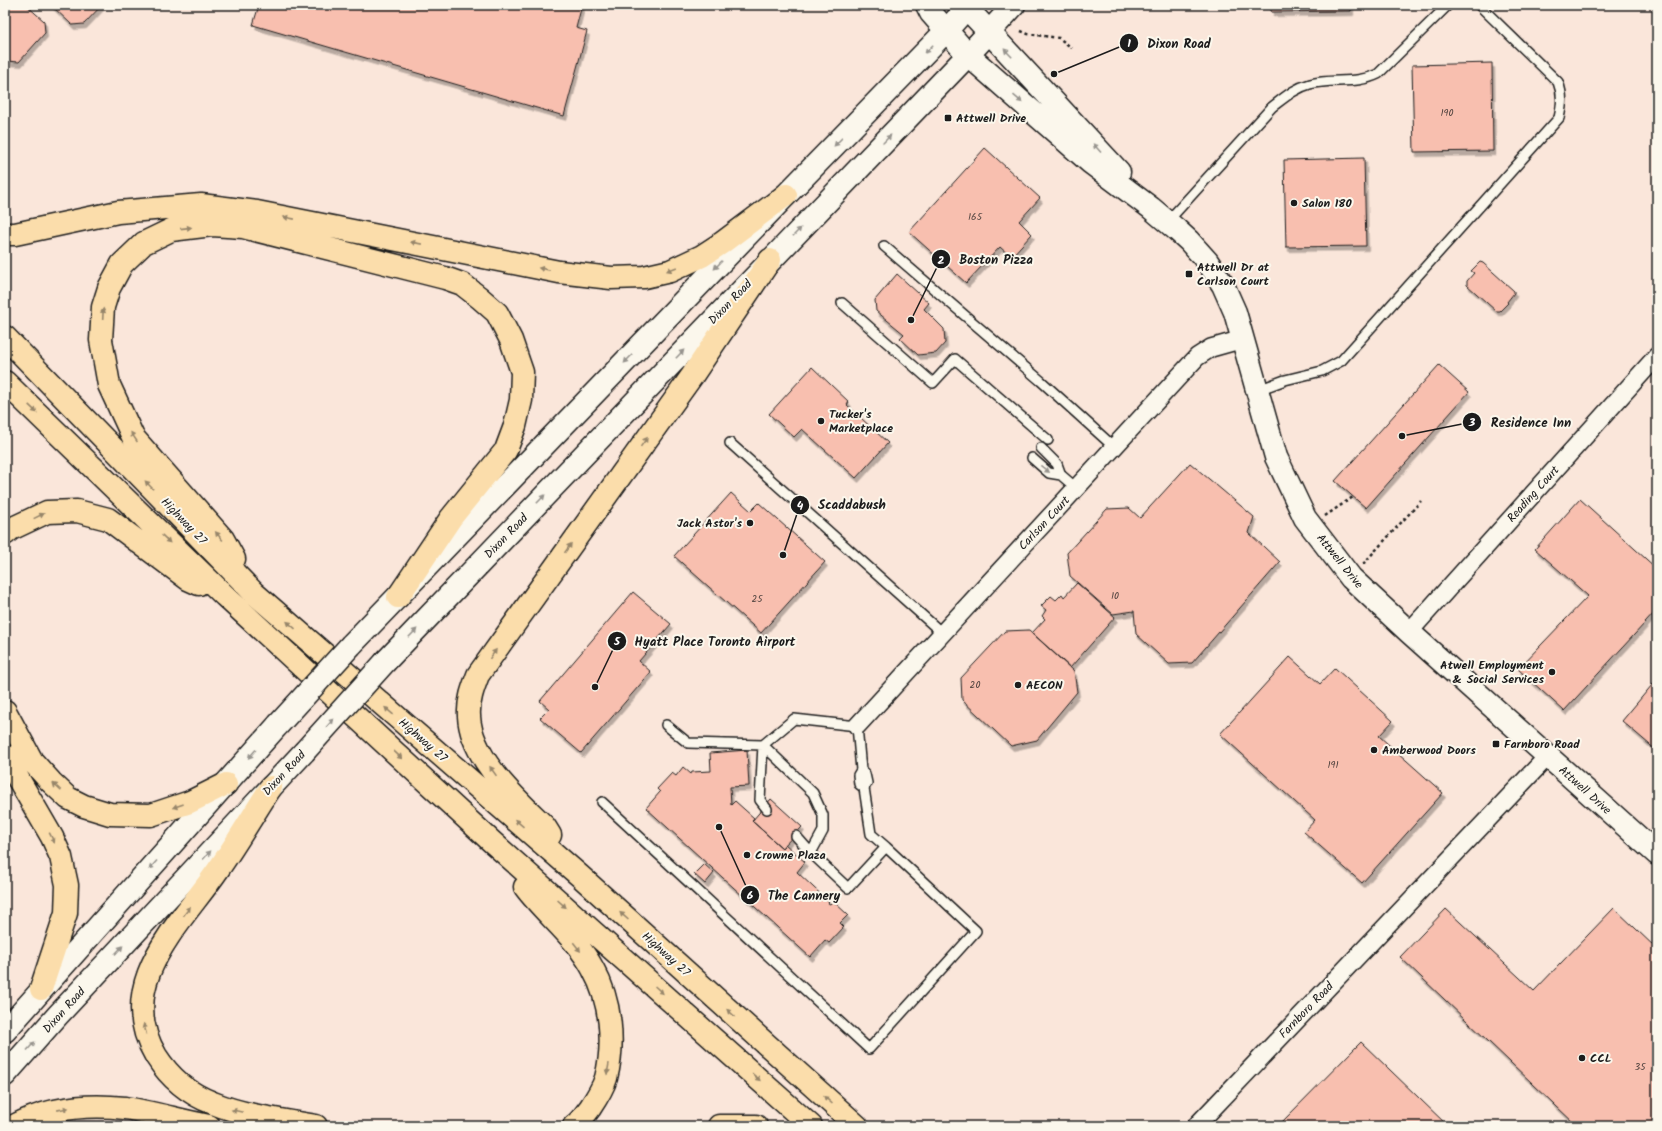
<svg xmlns="http://www.w3.org/2000/svg" width="1662" height="1131" font-family="Kalam,sans-serif">
<style>
.building{fill:#f8bfaf;stroke:#1c1c1c;filter:url(#shadow)}
.lines{fill:none;stroke-linecap:round;stroke-linejoin:round}
.service-casing{stroke:#1c1c1c;stroke-width:12}
.minor-casing{stroke:#1c1c1c;stroke-width:20}
.tertiary-casing{stroke:#1c1c1c;stroke-width:25}
.secondary-casing{stroke:#1c1c1c;stroke-width:25}
.primary-casing{stroke:#1c1c1c;stroke-width:25}
.path{stroke:#1c1c1c;stroke-width:2.5;stroke-dasharray:3 3;stroke-linecap:butt}
.service{stroke:#fbf7ec;stroke-width:9}
.minor{stroke:#fbf7ec;stroke-width:17}
.tertiary{stroke:#fbf7ec;stroke-width:22}
.secondary{stroke:#fbf7ec;stroke-width:22}
.primary{stroke:#fbddab;stroke-width:22}
.secondary-bridge-casing{stroke:#1c1c1c;stroke-width:25;stroke-linecap:butt}
.secondary-bridge{stroke:#fbf7ec;stroke-width:22}
.oneway{fill:#97948e}
.oneway2{fill:#97866b}
.poi-dot{fill:#1c1c1c;stroke:#fbf7ec;stroke-width:1.5}
.labels{text-anchor:middle;stroke-width:4;stroke-linejoin:round;paint-order:stroke}
.number-label{font-size:10px;fill:#534541}
.poi-label{font-size:12px;font-weight:bold;fill:#1c1c1c;stroke:#fbf7ec;text-anchor:start}
.street-label{font-size:12px;fill:#1c1c1c;stroke:#fbf7ec}
.leader{fill:none;stroke:#1c1c1c;stroke-width:1.5}
.callout-dot{fill:#1c1c1c;stroke:#fbf7ec;stroke-width:1.5}
.mark-label{font-size:12px;text-anchor:middle;font-weight:bold;fill:#fff}
.callout-label{font-size:13px;text-anchor:middle;font-weight:bold;fill:#1c1c1c;stroke:#fbf7ec;stroke-width:4;stroke-linejoin:round;paint-order:stroke}
</style>
<defs>
<filter id="shadow"><feDropShadow dx="2.5" dy="4.5" stdDeviation="0" flood-color="#0004"/></filter>
</defs>
<rect width="100%" height="100%" fill="#fae6da"/>
<filter id="ink" filterUnits="userSpaceOnUse"><feTurbulence type="fractalNoise" baseFrequency=".025" numOctaves="2"/><feDisplacementMap in="SourceGraphic" scale="8" xChannelSelector="R" yChannelSelector="G"/><feConvolveMatrix kernelMatrix="1 2 1 2 8 2 1 2 1" color-interpolation-filters="sRGB"/></filter>
<g filter="url(#ink)">
<!-- building -->
<path class="building" d="M5,5h21l18,16 1,12 -26,29 -12,-1 -2,-2z
M51,5h51l-18,19 -12,1z
M259,5h323l-6,23 11,3 -23,85 -311,-91z
M1271,5h80v6l-80,1z
M1492,63l1,88 -79,1 -2,-87z
M985,148l55,50 -21,23 13,13 -21,23 -11,-10 -34,36 -57,-51z
M1364,158l2,88 -80,1 -2,-87z
M1480,262l3,1 31,28v2l-7,9 1,1 -8,8h-4l-29,-26v-4l7,-8 -3,-2z
M897,274l32,29 -5,6 20,20 1,14 -9,10 -18,2 -18,-17 4,-4 -28,-23 -1,-11z
M1439,365l30,27 -103,116 -31,-27z
M812,367l37,35 -2,3 41,38 -32,35 -54,-49 -8,8 -25,-23z
M1190,463l64,54 -5,16 31,29 -88,101 -23,1 -33,-30 -2,-23 -21,3 -43,-38 -3,-23 40,-44 22,-1 11,10z
M731,493l20,18 8,-8 66,59 -64,71 -87,-77z
M1580,499l77,70v41l-93,101 -46,-42 70,-73 -53,-47z
M1077,583l38,34 -45,51 -38,-35 13,-14 -3,-3 4,-6 -5,-4 10,-10 5,4 6,-6 2,3z
M633,592l38,32 -32,37 12,11 -70,81 -41,-35 9,-9 -9,-8z
M1029,630l45,41 3,21 -40,48 -26,6 -49,-46 -1,-22 44,-47z
M1290,657l30,27 15,-16 58,53 -14,15 64,57 -81,90 -58,-51 11,-12 -95,-86z
M1657,679v72l-35,-30z
M747,750l2,36 -19,1 1,18 4,-4 19,17 -2,3 30,27 3,-4 20,18 -8,10 32,30 -1,1 2,1 3,-3 15,14 -8,8 4,4 -15,16 -4,-3 -15,17 -164,-149 14,-16 -3,-3 15,-16 4,3 7,-9 8,7 1,-2 19,-1 -1,-18z
M771,799l31,28 -20,21 -30,-27z
M704,864l10,9 -9,11 -11,-10z
M1614,908l43,41v177h-80l-177,-169 46,-48 88,82z
M1361,1042l87,84h-170z"/>
<g class="lines">
<!-- service casing -->
<g class="service-casing">
<path id="service" d="M1167,222l105,-115c12,-9 23,-19 38,-23 23,-6 46,1 68,-10l70,-69
M884,246l157,135 73,66
M842,303l91,80 22,-24 93,81
M1258,390l27,-10 37,-9 19,-10 218,-243c3,-14 4,-23 -1,-36l-79,-77
M730,443l212,190
M1041,448l16,16 4,11 15,13
M1032,458l17,15 12,2
M666,725l22,18 75,2 31,-26 63,7 4,44 -3,5 1,9 5,4
M763,745l50,48 10,22v16l-12,22 37,35 38,-41 -15,-13 -7,-46 3,-5 -2,-9 -4,-4
M763,745l-3,55 7,9
M602,802l267,247 107,-118 -90,-84
M796,836l15,17"/>
</g>
<!-- minor casing -->
<g class="minor-casing">
<path id="minor" d="M1409,632l248,-276
M857,726l340,-369 14,-9 32,-9
M1196,1126l352,-370"/>
</g>
<!-- tertiary casing -->
<g class="tertiary-casing">
<path id="tertiary" d="M927,5l4,8 37,42 123,108 60,45 26,22 12,11 18,20 16,24 12,27 41,145 29,61 46,60 58,54 248,222
M964,5l155,167"/>
</g>
<!-- secondary casing -->
<g class="secondary-casing">
<path id="secondary" d="M351,645l435,-450 161,-165 22,-25
M386,661l582,-606 46,-50
M5,1031l273,-306
M5,1075l53,-60 246,-263"/>
</g>
<!-- primary casing -->
<g class="primary-casing">
<path id="primary" d="M5,234h10l103,-22 83,-7 56,7 302,60 52,6 33,-1 26,-6 32,-15 20,-13 64,-48
M5,337l249,256 326,283 277,250
M5,382l220,214 266,245 320,285
M5,534l6,-5 36,-17 30,-1 31,8 80,60 11,5
M234,559l-11,-20 -90,-102 -24,-52 -8,-45 2,-33 6,-19 13,-24 22,-21 27,-13 41,-5 31,2 202,51 17,6 18,14 17,15 14,27 11,32 -1,28 -6,26 -9,24 -55,68 -53,79
M5,711l27,50 19,21 17,16 16,8 26,8 41,1 39,-13 36,-18
M5,756l47,81 9,20 6,28 -1,28 -25,76
M271,787c-18,28 -35,57 -54,84 -38,55 -104,113 -61,185 14,22 33,38 57,47 32,13 69,17 103,23
M550,835l-5,-8c-28,-28 -74,-68 -76,-111 -1,-15 4,-28 9,-41l214,-299 78,-116
M525,887c21,28 51,50 68,82 18,32 22,74 13,109 -3,10 -10,21 -16,30 -5,6 -9,13 -16,18
M14,1126c33,-18 73,-22 111,-18 28,4 56,13 84,18
M719,1126h37"/>
</g>
<!-- path -->
<path class="path" d="M1021,31l7,3 31,4 13,10
M1325,516l28,-19
M1363,564l58,-63"/>
<!-- service -->
<use href="#service" class="service"/>
<!-- minor -->
<use href="#minor" class="minor"/>
<!-- tertiary -->
<use href="#tertiary" class="tertiary"/>
<!-- secondary -->
<use href="#secondary" class="secondary"/>
<!-- primary -->
<use href="#primary" class="primary"/>
<!-- secondary-bridge casing -->
<g class="secondary-bridge-casing">
<path id="secondary-bridge" d="M278,725l73,-80
M304,752l82,-91"/>
</g>
<!-- secondary-bridge -->
<use href="#secondary-bridge" class="secondary-bridge"/>
</g>
<!-- one-way arrows -->
<defs><path id="oneway-solid" d="M-6-.8H1V-3.2L6.5 0L1 3.2V.8H-6Z"/></defs>
<g class="oneway">
<use href="#oneway-solid" transform="translate(929 49) rotate(134)"/>
<use href="#oneway-solid" transform="translate(1008 53) rotate(-134)"/>
<use href="#oneway-solid" transform="translate(1018 99) rotate(41)"/>
<use href="#oneway-solid" transform="translate(887 139) rotate(-46)"/>
<use href="#oneway-solid" transform="translate(838 142) rotate(134)"/>
<use href="#oneway-solid" transform="translate(1097 148) rotate(-132)"/>
<use href="#oneway-solid" transform="translate(797 232) rotate(-46)"/>
<use href="#oneway-solid" transform="translate(718 265) rotate(134)"/>
<use href="#oneway-solid" transform="translate(680 354) rotate(-46)"/>
<use href="#oneway-solid" transform="translate(628 359) rotate(134)"/>
<use href="#oneway-solid" transform="translate(1045 469) rotate(38)"/>
<use href="#oneway-solid" transform="translate(541 499) rotate(-46)"/>
<use href="#oneway-solid" transform="translate(413 633) rotate(-46)"/>
<use href="#oneway-solid" transform="translate(330 723) rotate(-48)"/>
<use href="#oneway-solid" transform="translate(252 754) rotate(131)"/>
<use href="#oneway-solid" transform="translate(207 855) rotate(-47)"/>
<use href="#oneway-solid" transform="translate(153 865) rotate(132)"/>
<use href="#oneway-solid" transform="translate(119 950) rotate(-47)"/>
<use href="#oneway-solid" transform="translate(31 1046) rotate(-48)"/>
</g>
<g class="oneway2">
<use href="#oneway-solid" transform="translate(289 218) rotate(-169)"/>
<use href="#oneway-solid" transform="translate(186 228) rotate(-6)"/>
<use href="#oneway-solid" transform="translate(416 243) rotate(-169)"/>
<use href="#oneway-solid" transform="translate(544 269) rotate(-169)"/>
<use href="#oneway-solid" transform="translate(672 269) rotate(159)"/>
<use href="#oneway-solid" transform="translate(103 314) rotate(-87)"/>
<use href="#oneway-solid" transform="translate(33 409) rotate(44)"/>
<use href="#oneway-solid" transform="translate(134 437) rotate(-124)"/>
<use href="#oneway-solid" transform="translate(644 442) rotate(-54)"/>
<use href="#oneway-solid" transform="translate(149 485) rotate(-134)"/>
<use href="#oneway-solid" transform="translate(39 516) rotate(-26)"/>
<use href="#oneway-solid" transform="translate(219 536) rotate(-130)"/>
<use href="#oneway-solid" transform="translate(166 539) rotate(44)"/>
<use href="#oneway-solid" transform="translate(568 548) rotate(-54)"/>
<use href="#oneway-solid" transform="translate(291 625) rotate(-139)"/>
<use href="#oneway-solid" transform="translate(493 654) rotate(-54)"/>
<use href="#oneway-solid" transform="translate(389 711) rotate(-139)"/>
<use href="#oneway-solid" transform="translate(398 755) rotate(43)"/>
<use href="#oneway-solid" transform="translate(493 771) rotate(-125)"/>
<use href="#oneway-solid" transform="translate(57 787) rotate(-137)"/>
<use href="#oneway-solid" transform="translate(178 806) rotate(161)"/>
<use href="#oneway-solid" transform="translate(519 823) rotate(-139)"/>
<use href="#oneway-solid" transform="translate(52 838) rotate(63)"/>
<use href="#oneway-solid" transform="translate(562 904) rotate(42)"/>
<use href="#oneway-solid" transform="translate(187 911) rotate(-53)"/>
<use href="#oneway-solid" transform="translate(624 916) rotate(-138)"/>
<use href="#oneway-solid" transform="translate(577 947) rotate(52)"/>
<use href="#oneway-solid" transform="translate(659 990) rotate(42)"/>
<use href="#oneway-solid" transform="translate(731 1013) rotate(-138)"/>
<use href="#oneway-solid" transform="translate(145 1029) rotate(-105)"/>
<use href="#oneway-solid" transform="translate(608 1069) rotate(100)"/>
<use href="#oneway-solid" transform="translate(756 1077) rotate(42)"/>
<use href="#oneway-solid" transform="translate(828 1100) rotate(-138)"/>
<use href="#oneway-solid" transform="translate(63 1109) rotate(-11)"/>
<use href="#oneway-solid" transform="translate(237 1111) rotate(-168)"/>
</g>
</g>
<!-- markers -->
<g class="poi-dot">
<rect x="944" y="114" width="8" height="8" rx="2"/>
<circle cx="1294" cy="203" r="4"/>
<rect x="1185" y="270" width="8" height="8" rx="2"/>
<circle cx="821" cy="421" r="4"/>
<circle cx="750" cy="523" r="4"/>
<circle cx="1552" cy="672" r="4"/>
<circle cx="1018" cy="685" r="4"/>
<rect x="1492" y="740" width="8" height="8" rx="2"/>
<circle cx="1374" cy="750" r="4"/>
<circle cx="747" cy="855" r="4"/>
<circle cx="1582" cy="1058" r="4"/>
</g>
<g class="labels">
<!-- number labels -->
<g class="number-label">
<text x="1447" y="116">190</text>
<text x="975" y="220">165</text>
<text x="1115" y="599">10</text>
<text x="757" y="602">25</text>
<text x="975" y="688">20</text>
<text x="1333" y="768">191</text>
<text x="1640" y="1070">35</text>
</g>
<!-- poi labels -->
<g class="poi-label">
<text x="956" y="122">Attwell Drive</text>
<text x="1302" y="207">Salon 180</text>
<text x="1197" y="271">Attwell Dr at<tspan x="1197" dy="14">Carlson Court</tspan></text>
<text x="829" y="418">Tucker's<tspan x="829" dy="14">Marketplace</tspan></text>
<text x="742" y="527" text-anchor="end">Jack Astor's</text>
<text x="1544" y="669" text-anchor="end">Atwell Employment<tspan x="1544" dy="14">&amp; Social Services</tspan></text>
<text x="1026" y="689">AECON</text>
<text x="1504" y="748">Farnboro Road</text>
<text x="1382" y="754">Amberwood Doors</text>
<text x="755" y="859">Crowne Plaza</text>
<text x="1590" y="1062">CCL</text>
</g>
<!-- street labels -->
<g class="street-label">
<text transform="translate(730 302) rotate(-46)" y="4">Dixon Road</text>
<text transform="translate(1533 494) rotate(-48)" y="4">Reading Court</text>
<text transform="translate(184 521) rotate(46)" y="4">Highway 27</text>
<text transform="translate(1044 523) rotate(-47)" y="4">Carlson Court</text>
<text transform="translate(506 536) rotate(-46)" y="4">Dixon Road</text>
<text transform="translate(1340 561) rotate(51)" y="4">Attwell Drive</text>
<text transform="translate(423 740) rotate(41)" y="4">Highway 27</text>
<text transform="translate(284 773) rotate(-47)" y="4">Dixon Road</text>
<text transform="translate(1585 790) rotate(42)" y="4">Attwell Drive</text>
<text transform="translate(666 954) rotate(42)" y="4">Highway 27</text>
<text transform="translate(64 1010) rotate(-48)" y="4">Dixon Road</text>
<text transform="translate(1306 1010) rotate(-46)" y="4">Farnboro Road</text>
</g>
</g>
<!-- callouts -->
<path class="leader" d="M1054 74L1129 43M911 320L941 259M1402 436L1472 422M783 555L800 505M595 687L617 641M719 827L750 895"/>
<g class="callout-dot">
<circle cx="1054" cy="74" r="4"/>
<circle cx="911" cy="320" r="4"/>
<circle cx="1402" cy="436" r="4"/>
<circle cx="783" cy="555" r="4"/>
<circle cx="595" cy="687" r="4"/>
<circle cx="719" cy="827" r="4"/>
<circle cx="1129" cy="43" r="10"/>
<circle cx="941" cy="259" r="10"/>
<circle cx="1472" cy="422" r="10"/>
<circle cx="800" cy="505" r="10"/>
<circle cx="617" cy="641" r="10"/>
<circle cx="750" cy="895" r="10"/>
</g>
<g class="mark-label">
<text x="1129" y="47">1</text>
<text x="941" y="264">2</text>
<text x="1472" y="426">3</text>
<text x="800" y="509">4</text>
<text x="617" y="645">5</text>
<text x="750" y="899">6</text>
</g>
<g class="callout-label">
<text x="1179" y="48">Dixon Road</text>
<text x="996" y="264">Boston Pizza</text>
<text x="1531" y="427">Residence Inn</text>
<text x="852" y="509">Scaddabush</text>
<text x="715" y="646">Hyatt Place Toronto Airport</text>
<text x="804" y="900">The Cannery</text>
</g>
<!-- margin -->
<rect width="1662" height="1131" fill="none" stroke="#fbf7ec" stroke-width="20"/>
<rect x="10" y="10" width="1642" height="1111" fill="none" stroke="#1c1c1c" stroke-width="1.5" filter="url(#ink)"/>
</svg>
